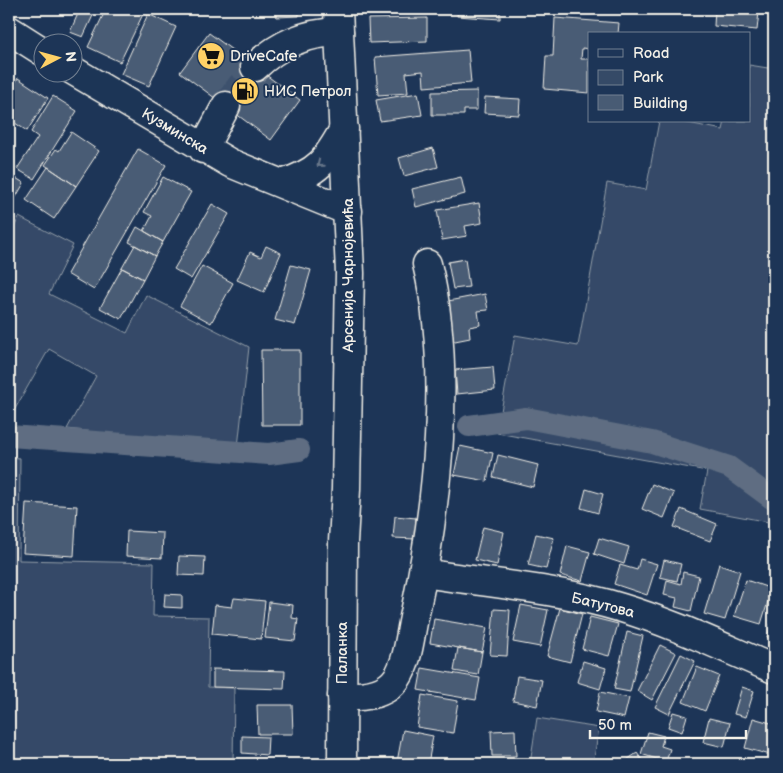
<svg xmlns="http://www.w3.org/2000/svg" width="783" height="773" font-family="'Balsamiq Sans',sans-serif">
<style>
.green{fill:#354a67;stroke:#949ea8}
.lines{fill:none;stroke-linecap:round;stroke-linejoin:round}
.canal{stroke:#5e6d82;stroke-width:22}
.building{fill:#485b74;stroke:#f4f1e8}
.minor-tunnel{stroke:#3d516d;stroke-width:28;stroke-dasharray:28 14;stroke-linecap:butt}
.minor-casing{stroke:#f4f1e8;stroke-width:31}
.major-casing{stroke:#f4f1e8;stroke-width:31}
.minor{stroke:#1d3557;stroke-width:28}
.major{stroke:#1d3557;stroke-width:28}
.oneway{stroke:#68778a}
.labels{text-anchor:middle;stroke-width:4;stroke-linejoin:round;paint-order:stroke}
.poi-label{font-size:15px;fill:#f4f1e8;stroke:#1d3557;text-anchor:start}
.street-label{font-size:15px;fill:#f4f1e8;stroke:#1d3557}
</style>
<rect width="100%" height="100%" fill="#1d3557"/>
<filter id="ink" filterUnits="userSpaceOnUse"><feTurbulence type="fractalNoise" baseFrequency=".02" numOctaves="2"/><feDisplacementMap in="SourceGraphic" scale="10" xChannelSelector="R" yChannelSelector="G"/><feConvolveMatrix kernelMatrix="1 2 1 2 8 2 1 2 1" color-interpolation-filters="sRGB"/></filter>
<g filter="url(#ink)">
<!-- green -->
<path class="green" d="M749,65l25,4v454l-74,-14 7,-38 -210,-38 18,-98 63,11 29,-163 39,7 13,-69h19l45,9 2,-9h24z
M19,217l54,28 -24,49 78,39 19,-38 103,52 -11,100 -171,-18 29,-53 -47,-27 -38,67h-2v-178z
M9,457l11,1 -1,102 135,3 -1,53 56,1 -1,70 26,1 -1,76h-224z
M537,718l62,10 -6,36h-63z"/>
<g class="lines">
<!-- canal -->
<path class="canal" d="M469,426l57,-8 126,24 77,25 45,33
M9,436l260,18 30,-4"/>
</g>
<!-- building -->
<path class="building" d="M80,9h16l-13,28 -13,-5z
M106,9h32l6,3 -24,50 -32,-15z
M276,9h23v7l-23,1z
M458,9h42v10l-43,-3z
M715,9l44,3 -2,18 -43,-4z
M148,14l28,13 -27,59 -28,-12z
M427,18v23l-58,2 -1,-24z
M555,18l64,5 -1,11h-29v15l-7,-1 -1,11h8v34l-45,-4 2,-33h7z
M209,33l91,67 -29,40 -91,-68z
M468,50l3,33 -47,4 -1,-16 -17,2 2,20 -30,2 -3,-38z
M18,78l30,20 -21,33 -18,-12v-26z
M477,91v19h-13v5h-32v-23z
M418,93l4,22 -42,6 -4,-21z
M53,96l24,15 -43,68 -17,-10 21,-32 -7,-5z
M485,97l35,2 -1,16 -35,-2z
M71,132l28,19 -23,35 -31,-21 11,-16 3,2z
M433,148l5,19 -34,9 -5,-18z
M138,149l28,16 -72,125 -27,-16z
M48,167l28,19 -22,33 -28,-19z
M9,174l15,9 -15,26z
M163,177l28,15 -28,50 -19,-11 8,-15 -8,-4z
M461,177l4,17 -49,13 -4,-18z
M479,203l3,20 -17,3 2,10 -25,4 -5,-30z
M212,204l17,10 -38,65 -17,-10z
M137,227l26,15 -8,14 -26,-14z
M135,245l20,11 -12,23 -21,-11z
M266,246l15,7 -17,39 -27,-12 13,-28 11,5z
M465,259l4,28 -16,2 -5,-27z
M291,265l20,5 -16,55 -20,-5z
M202,266l31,17 -22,40 -31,-17z
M122,268l21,11 -22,40 -21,-11z
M485,294l3,16 -10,1 2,14 -11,2 1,11 -20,4 -7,-40z
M261,350h39v75h-38z
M493,367l2,23 -38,4 -2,-24z
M460,446l33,7 -6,28 -33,-6z
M498,455l40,10 -5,22 -40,-10z
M652,484l22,9 -10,25 -22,-9z
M586,489l17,5 -5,19 -17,-5z
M26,503l51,3 -3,50 -51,-3z
M681,509l36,15 -7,17 -36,-14z
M395,516l21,2 -1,21 -22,-1z
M483,527l21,5 -7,33 -22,-5z
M127,531l36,2 -1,25 -36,-2z
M536,534l18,4 -8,31 -18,-4z
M599,538l30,9 -5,17 -30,-10z
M567,546l23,6 -8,29 -22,-6z
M179,556l26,1 -1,19 -26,-1z
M640,559l17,5 -10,31 -33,-11 6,-19 17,5z
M664,560l17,4 -4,17 -17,-4z
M719,564l21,7 -15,49 -21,-6z
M683,572l16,4 -8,35 -16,-4 2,-9 -13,-3 3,-15 14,4z
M746,580l26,9 -11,35 -27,-8z
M165,594l17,1v13l-18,-1z
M234,598l31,3 -4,38 -49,-5 3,-29 17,2z
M269,602l24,3 -1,13 6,1 -3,22 -30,-3z
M521,605l27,5 -8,37 -27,-5z
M560,608l22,6 -12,48 -23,-6z
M494,609l16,1 -3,46 -17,-1z
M774,615v24l-7,-2z
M590,617l28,7 -9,32 -27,-7z
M434,619l53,9 -5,24 -52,-9z
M627,632l16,4 -13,56 -16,-3z
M660,645l16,8 -24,47 -15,-9z
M458,648l24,4 -4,23 -24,-4z
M681,654l14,7 -26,53 -14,-7z
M583,661l23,7 -6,21 -23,-7z
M697,667l22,9 -14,35 -22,-9z
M422,668l58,10 -4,22 -58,-10z
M213,669l72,2 -1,18 -71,-2z
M517,676l25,4 -5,26 -24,-5z
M742,687l12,4 -8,26 -12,-3z
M600,692l29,6 -5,20 -28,-6z
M422,695l36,6 -5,32 -36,-6z
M257,705h35l1,29h-35z
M673,712l14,4 -5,16 -14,-5z
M709,718l21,5 -6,24 -21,-5z
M753,718l21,6v32l-29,-8z
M403,730l30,6 -5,28 -31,-2z
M515,730l1,26h-24l-1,-25z
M648,732l16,4 -3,10 9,3 -4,13 -25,-8z
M242,736l26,1 -1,18 -25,-2z
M637,753l8,11h-24z"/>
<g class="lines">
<!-- minor-tunnel -->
<path class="minor-tunnel" d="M226,106l29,-39"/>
<!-- minor casing -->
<g class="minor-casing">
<path id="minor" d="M9,30l33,21
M255,67c24,-23 50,-34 84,-35
M72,70l158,93 118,48
M203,149l23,-43
M282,184c37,-12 44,-23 62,-55
M423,573c64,10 138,16 199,35 53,16 102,40 152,61
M342,696c19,1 43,0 55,-18 12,-18 13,-45 18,-65 22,-106 38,-244 12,-349"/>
</g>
<!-- major casing -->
<g class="major-casing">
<path id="major" d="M338,9l12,264 -4,216 -3,53 -1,222"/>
</g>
<!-- minor -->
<use href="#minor" class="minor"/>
<!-- major -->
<use href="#major" class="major"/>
</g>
<!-- one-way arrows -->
<defs><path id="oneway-chevron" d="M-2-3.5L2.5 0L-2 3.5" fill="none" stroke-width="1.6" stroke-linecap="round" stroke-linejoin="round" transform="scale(1.25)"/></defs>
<use class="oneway" href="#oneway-chevron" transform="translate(320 164) rotate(141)"/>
</g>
<!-- icons -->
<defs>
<g id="supermarket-disc" transform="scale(1.4375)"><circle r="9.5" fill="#ffd166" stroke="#1d3557"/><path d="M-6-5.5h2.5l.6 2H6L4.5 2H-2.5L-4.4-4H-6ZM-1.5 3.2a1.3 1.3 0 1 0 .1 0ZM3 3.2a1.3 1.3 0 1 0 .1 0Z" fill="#111"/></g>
<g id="fuel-disc" transform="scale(1.4375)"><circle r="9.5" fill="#ffd166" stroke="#1d3557"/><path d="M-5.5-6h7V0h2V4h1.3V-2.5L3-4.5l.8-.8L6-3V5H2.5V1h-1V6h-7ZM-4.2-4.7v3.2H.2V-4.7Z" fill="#111"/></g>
</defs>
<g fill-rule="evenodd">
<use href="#supermarket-disc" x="211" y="56"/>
<use href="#fuel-disc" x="245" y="91"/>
</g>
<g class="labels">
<!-- poi labels -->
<g class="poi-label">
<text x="230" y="61">DriveCafe</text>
<text x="264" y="96">НИС Петрол</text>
</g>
<!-- street labels -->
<g class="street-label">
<text transform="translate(175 131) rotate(31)" y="5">Кузминска</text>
<text transform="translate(348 275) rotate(-90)" y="5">Арсенија Чарнојевића</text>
<text transform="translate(603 605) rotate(14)" y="5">Батутова</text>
<text transform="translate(342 653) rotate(-90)" y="5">Паланка</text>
</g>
</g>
<!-- margin -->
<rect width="783" height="773" fill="none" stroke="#1d3557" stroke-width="30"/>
<rect x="15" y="15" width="753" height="743" fill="none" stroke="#f4f1e8" stroke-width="2" filter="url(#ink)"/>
<!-- legend -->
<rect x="588" y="32" width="162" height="90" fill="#1d3557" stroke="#738091"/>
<rect x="598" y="49" width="25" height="8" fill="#1d3557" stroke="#738091"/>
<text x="633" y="58" font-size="15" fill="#f4f1e8">Road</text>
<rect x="598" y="70" width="25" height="15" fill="#354a67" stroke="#738091"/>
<text x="633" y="82" font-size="15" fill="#f4f1e8">Park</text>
<rect x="598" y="95" width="25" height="15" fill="#485b74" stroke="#738091"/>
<text x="633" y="108" font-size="15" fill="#f4f1e8">Building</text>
<!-- north arrow -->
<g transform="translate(58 58) rotate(84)"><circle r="24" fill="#1d3557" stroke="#738091"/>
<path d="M0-4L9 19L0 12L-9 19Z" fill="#ffd166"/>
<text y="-8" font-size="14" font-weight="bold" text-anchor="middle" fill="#f4f1e8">N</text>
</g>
<!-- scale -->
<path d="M590 730v8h156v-8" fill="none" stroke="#f4f1e8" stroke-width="2.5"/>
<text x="598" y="730" font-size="15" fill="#f4f1e8" stroke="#1d3557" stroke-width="4" paint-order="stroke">50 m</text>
</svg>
